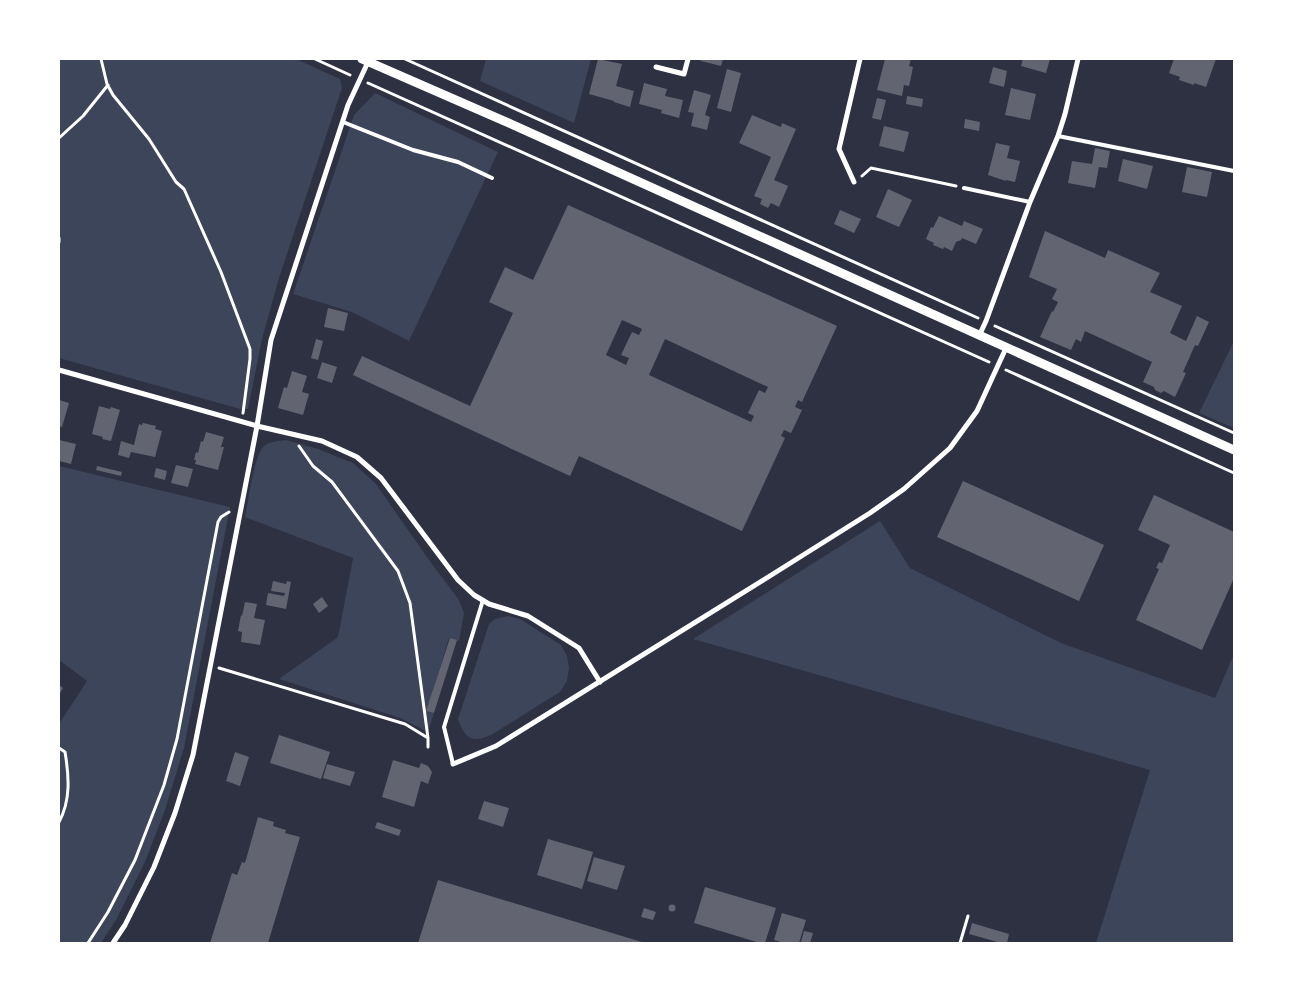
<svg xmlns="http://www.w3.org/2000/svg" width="1293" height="1002" font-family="'Golos Text',sans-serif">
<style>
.green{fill:#3c4559}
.building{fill:#626471;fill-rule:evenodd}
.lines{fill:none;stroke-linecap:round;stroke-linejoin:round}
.path{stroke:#fff;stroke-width:3}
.service{stroke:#fff;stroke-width:4}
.minor{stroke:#fff;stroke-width:5}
.tertiary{stroke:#fff;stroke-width:9}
</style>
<rect width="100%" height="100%" fill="#2d3142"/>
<!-- green -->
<path class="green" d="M59,59h237l44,20 2,9 -63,190 -17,61 -14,70h-8l-181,-51z
M486,59h105l-17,64 -94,-42z
M375,93l123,59 -89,189 -57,-29 -59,-18 61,-179z
M1234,341v87l-35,-15z
M286,440l32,9 35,14 23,21 53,76 30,40 5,13 -5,28 -10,-3 -22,73 7,2 -6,19 -28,-14 -121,-39 59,-42 15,-79 -108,-41c3,-15 9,-62 19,-71 7,-5 14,-5 22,-6z
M59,466l171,41 -46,241 -19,62 -20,52 -29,58 -15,23h-42v-219l28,-43 -28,-21z
M880,521l30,47 151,75 154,55 19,-44v289h-138l54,-173 -457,-131z
M508,616l12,3 41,26 6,11 2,12 -2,13 -7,11 -69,43c-20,9 -26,3 -33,-16l31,-95 6,-5z"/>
<!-- building -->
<path class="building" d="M598,59l24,5 -6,22 18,5 -4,16 -16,-5v-1l-25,-7z
M701,59h22l-2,7 -20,-5z
M885,59h26l-2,7 4,1 -2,10 -2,9 -5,-1 -2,11 -25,-6z
M1023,59h27l-4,14 -25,-7z
M1174,59h42l-10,28 -12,-4v2l-15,-5 1,-3 -11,-4z
M993,67l14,4 -3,16 -15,-4z
M727,69l14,4 -10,39 -14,-4z
M644,83l23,6 -2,7 18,4 -4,18 -18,-5 1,-3 -23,-6z
M1011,88l25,6 -6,26 -25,-5z
M694,90l17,5 -6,20 5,2 -3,13 -16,-4 3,-13 -6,-1z
M907,96l16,3 -1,8 -16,-3z
M877,98l9,2 -5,20 -9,-2z
M752,115l29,12 1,-4 14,6 -22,51 14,6 -9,21 -8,-4 -3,5 -8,-4 2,-5 -8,-3 17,-39 -32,-14z
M965,119l15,3 -1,9 -15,-3z
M884,126l25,6 -5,20 -25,-6z
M996,143l14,3 -3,12 13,3 -5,21 -9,-2v1l-18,-6z
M1095,148l15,3 -3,17 -8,-1 -4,21 -27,-5 4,-22 20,3z
M1123,159l30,7 -6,23 -29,-8z
M1187,167l25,5 -5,25 -25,-5z
M888,189l24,11 -13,27 -23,-10z
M568,205l269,121 -35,76 -4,-2 -3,7 7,3 -11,23 -7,-3 -3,6 4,2 -43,93 -163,-75 -9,20 -217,-101 9,-19 108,50 43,-93 -24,-11 16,-35 28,13zM622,320l20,9 -3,6 -7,-3 -11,23 8,3 -3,7 -20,-10zM665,339l103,48 -3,6 -6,-3 -11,23 6,3 -3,6 -102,-47z
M840,210l21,9 -7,14 -20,-9z
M939,216l23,10 2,-5 19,8 -7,15 -14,-6 -1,2 -5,2 -4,9 -8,-4 -1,2 -10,-4 1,-2 -8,-4 5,-12 2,1z
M1045,231l60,27 3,-8 52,23 -10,19 32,14 -12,27 16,8 11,-25 12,6 -11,24 -3,-1 -12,27 3,1 -11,24 -11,-6 -3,2 -6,-3 -1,-3 -11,-5 9,-20 -67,-31 -4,11 -5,-3 -5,11 -31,-13 12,-26 1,1 5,-10 -6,-3 5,-10 -28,-12z
M328,308l20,5 -4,18 -20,-4z
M316,339l7,2 -5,19 -7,-2z
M322,362l15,5 -5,16 -15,-5z
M292,371l15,5 -5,16 7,2 -6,21 -25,-7 6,-21 3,1z
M59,400l10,3 -7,24 -3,-1z
M99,406l11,3 1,-2 9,3 -9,31 -9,-2 1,-2 -11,-3z
M143,423l13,3 -1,3 7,2 -7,26 -24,-5 -2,6 -11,-3 3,-14 13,4 5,-21 3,1z
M206,432l18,5 -3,10h3l-6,23 -23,-6 1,-4h-2l2,-8 2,1 3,-12 2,1z
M59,440l17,4 -5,20 -12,-3z
M176,465l17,4 -5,18 -17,-4z
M97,466l25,6 -1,4 -25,-6z
M156,468l11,3 -2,9 -11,-3z
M963,481l141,64 -25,56 -142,-64z
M1154,495l80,37v46l-32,72 -66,-30 23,-51 -3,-1 3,-6 3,1 8,-18 -32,-15z
M273,581l13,3 1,-3 4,1 -5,27 -20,-4 2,-12 16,3 1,-3 -14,-2z
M322,597l6,9 -9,7 -6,-9z
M245,602l12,2 -3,14 11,2 -5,25 -19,-3 1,-10 -4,-1 3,-16 1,1z
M450,638l7,2 -23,73 -8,-2z
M59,685l4,3 -4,7z
M279,735l51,17 -9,27 -51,-16z
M235,752l14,5 -9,29 -14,-5z
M393,760l26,8 2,-5 7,3 4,6 -4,12 -7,-3 -7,26 -32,-10z
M327,764l28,8 -5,14 -27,-8z
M484,801l25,7 -6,19 -25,-8z
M258,817l16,5 -1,4 13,4 -1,3 15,4 -32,106h-58l22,-70 5,2 5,-13 3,1z
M377,822l24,8 -2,6 -24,-8z
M548,839l45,13 -11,37 -45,-14z
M594,857l31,9 -8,24 -30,-9z
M438,880l207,63h-227z
M705,887l71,21 -11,35h-5l-66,-20z
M668.5 908a3.5 3.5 0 1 1 7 0a3.5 3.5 0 1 1-7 0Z
M644,908l12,4 -3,8 -12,-3z
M782,913l24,7 -7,23h-15l-10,-3z
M972,923l37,11 -2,9h-6l-32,-9z
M804,931l9,2 -3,10 -9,-1z"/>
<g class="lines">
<!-- path -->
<path class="path" d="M101,59l6,25 6,11 36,44 27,43 8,7 37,83 29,77v10l-7,54
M315,59l35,16
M405,59l573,259
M368,83l621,279
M59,138l24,-22 25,-31
M862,176l9,-8 85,18
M59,238v4
M995,326l239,107
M1006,370l228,103
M299,446l14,20 19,16 66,89 12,32 18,135
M219,668l186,56 23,14v9
M59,748l6,4c4,24 6,48 -6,70
M88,943l20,-31 27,-52 29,-75 13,-46 41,-217 3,-5 8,-5
M960,943l8,-27"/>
<!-- service -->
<path class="service" d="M343,122l70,28 45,12 34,16
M1058,136l176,35
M964,188l66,14
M453,764l-9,-37 39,-127"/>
<!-- minor -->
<path class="minor" d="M656,67l28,7 4,-15
M854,182l-15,-33 21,-90
M979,336l7,-15 44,-119 28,-66 7,-22 13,-55
M59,370l198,56 65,15 35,16 24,21 77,102 16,15 15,9 39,12 51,32 21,34
M453,764l43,-18 277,-172 97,-61 34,-24 46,-41 27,-37 29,-63
M113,943l12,-18 29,-58 21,-54 18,-58 64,-329 14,-86 77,-235 20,-43"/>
<!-- tertiary -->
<path class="tertiary" d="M362,59l149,65 723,326"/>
</g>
<!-- border -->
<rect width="1293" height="1002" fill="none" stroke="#ffffff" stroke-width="120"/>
</svg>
